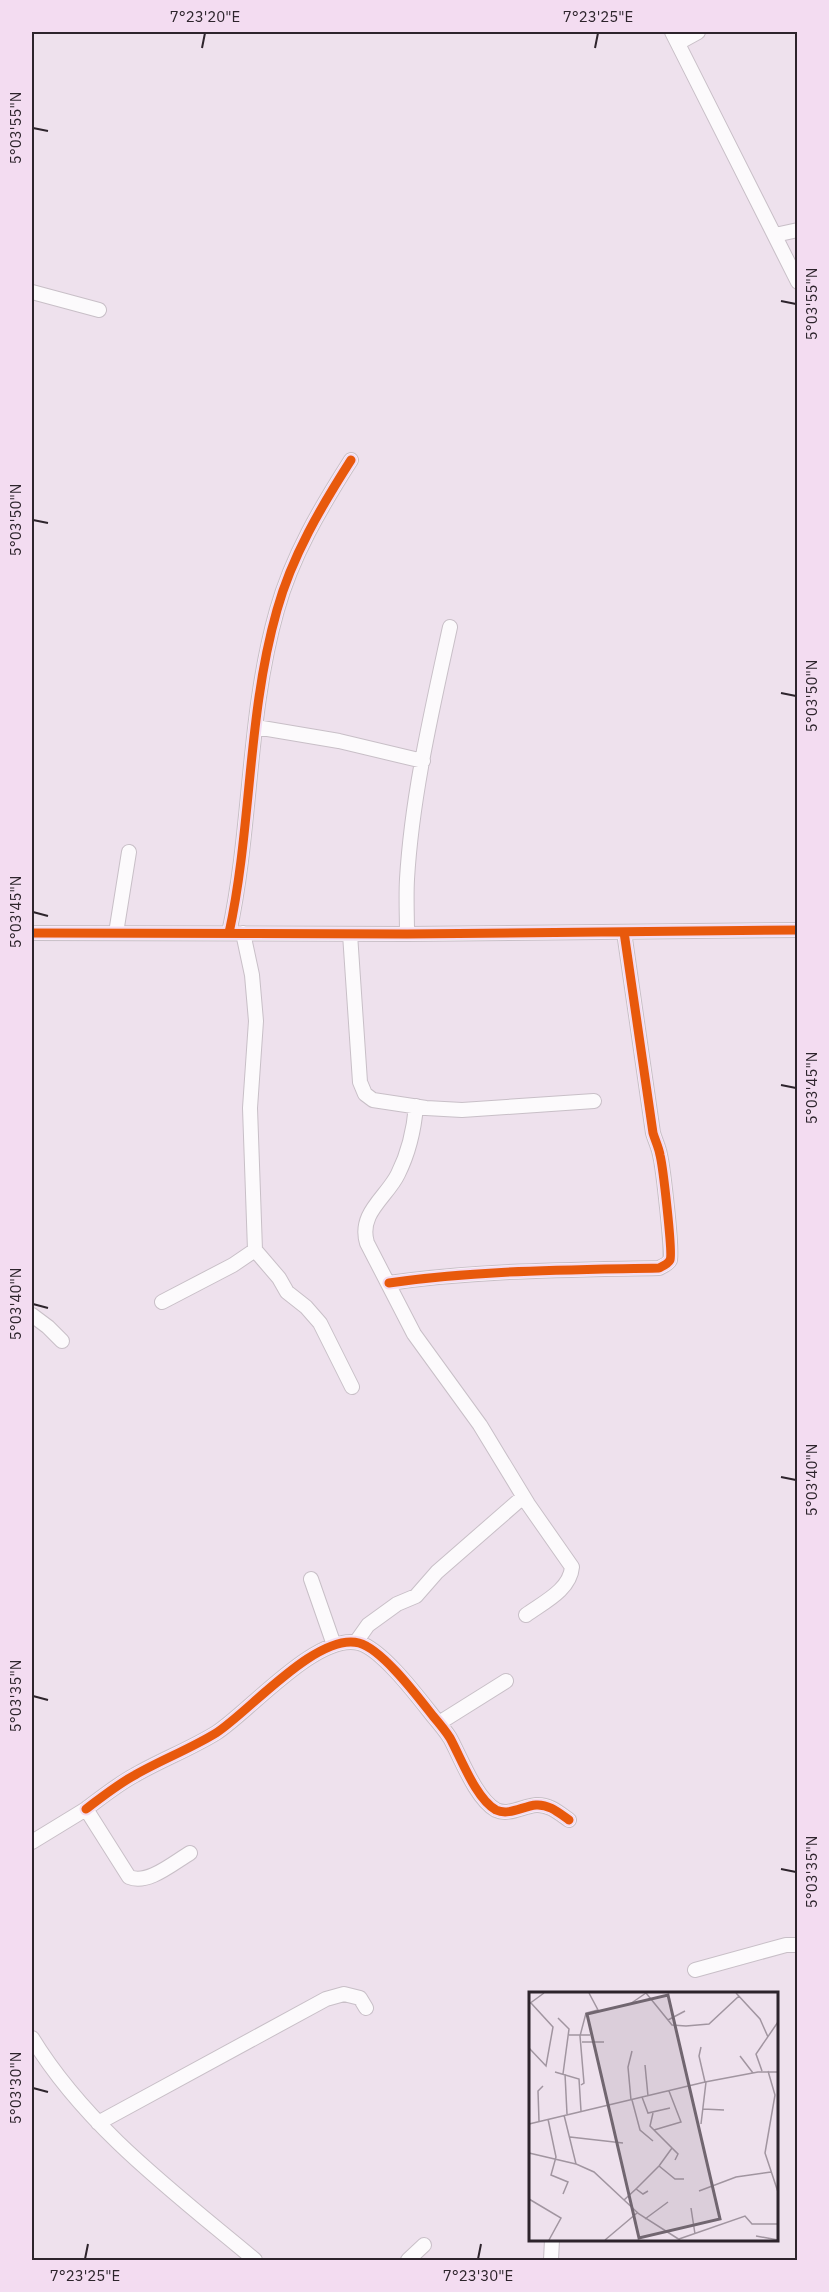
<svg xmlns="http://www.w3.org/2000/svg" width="829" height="2292" font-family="'IBM Plex Sans',sans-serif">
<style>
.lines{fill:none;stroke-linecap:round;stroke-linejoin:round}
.minor-casing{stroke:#c8bfc7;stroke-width:16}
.minor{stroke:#fcfafc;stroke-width:14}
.cycleway-casing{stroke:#f3dcf1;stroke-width:13}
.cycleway{stroke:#e8590c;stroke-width:9}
.ticks{fill:none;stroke:#2d242c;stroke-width:2}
.inset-road{fill:none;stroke:#a195a0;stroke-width:1.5}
.view{fill:#716670;fill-opacity:0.15;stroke:#716670;stroke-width:3}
.inset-edge{fill:none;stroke:#2d242c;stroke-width:3}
.neatline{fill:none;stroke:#2d242c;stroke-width:2}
.ticks-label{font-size:15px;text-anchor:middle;fill:#2d242c}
</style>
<rect width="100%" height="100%" fill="#eee1ed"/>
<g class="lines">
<!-- minor casing -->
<g class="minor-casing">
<path id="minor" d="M672,32l126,250
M678,43l20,-11
M775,235l23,-5
M32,292l67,18
M256,727l83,14 84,20
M32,933l375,1 391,-4
M116,933l13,-81
M229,933c23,-106 18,-218 48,-323 15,-54 44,-103 74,-150
M243,933l9,42 4,46 -6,87 5,142 24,28 8,14 19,15 14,16 32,64
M350,934l10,148 5,12 8,6 53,8 36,2 132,-9
M407,934c0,-18 -1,-37 0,-55 5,-84 25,-169 43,-252
M416,1106c-2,24 -7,46 -18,68 -11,23 -40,39 -31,69l47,91 66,91 48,79 44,63c-2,23 -28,35 -46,48
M389,1283c89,-13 179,-13 270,-15 4,-2 9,-4 11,-8 3,-6 -7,-93 -10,-105 -1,-7 -5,-15 -7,-22l-29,-201
M162,1302l71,-37 22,-15
M32,1315l16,12 14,14
M311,1579l23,66
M356,1642l12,-17 29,-21 19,-8 21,-24 86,-75
M439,1723l67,-42
M86,1809c16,-12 32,-25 49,-34 26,-15 55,-26 81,-42 33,-21 101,-101 143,-90 23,6 59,54 74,73 6,7 12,14 17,22 11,20 26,61 46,72 13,6 27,-4 40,-5 13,-1 23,8 33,15
M32,1842l54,-33 43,68c19,8 44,-14 61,-24
M695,1970l91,-25h12
M32,2038c55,90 143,155 223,222
M98,2123l228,-124 18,-5 16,4 6,10
M408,2260l16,-15
M551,2260l1,-20"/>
</g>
<!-- minor -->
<use href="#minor" class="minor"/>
<!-- cycleway casing -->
<g class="cycleway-casing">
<path id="cycleway" d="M32,933l375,1 391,-4
M229,933c23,-106 18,-218 48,-323 15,-54 44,-103 74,-150
M389,1283c89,-13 179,-13 270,-15 4,-2 9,-4 11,-8 3,-6 -7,-93 -10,-105 -1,-7 -5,-15 -7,-22l-29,-201
M86,1809c16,-12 32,-25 49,-34 26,-15 55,-26 81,-42 33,-21 101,-101 143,-90 23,6 59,54 74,73 6,7 12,14 17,22 11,20 26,61 46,72 13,6 27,-4 40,-5 13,-1 23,8 33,15"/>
</g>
<!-- cycleway -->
<use href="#cycleway" class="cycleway"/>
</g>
<!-- ticks -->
<path class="ticks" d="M202,48l3,-15M595,48l3,-15M33,128l15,3M781,301l15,3M33,520l15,3M781,693l15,3M33,912l15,4M781,1085l15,3M33,1304l15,4M781,1477l15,3M33,1696l15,4M781,1869l15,3M33,2088l15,4M85,2259l3,-15M478,2259l3,-15"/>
<!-- overview -->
<g transform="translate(529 1992)">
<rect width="249" height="249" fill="#eee1ed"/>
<path class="inset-road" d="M117,1l26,32 14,1 23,-2 30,-28M207,1l24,26 8,18M0,12l15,-11M101,12l16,-11M29,26l11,11 -6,45M139,28l17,-9M40,43h21M53,50h22M172,55l-2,9 6,26M0,56l17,18 7,-39 -22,-24M211,64l13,17M116,73l3,31M233,79l-6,-17 22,-32M239,79l7,24 -10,58 13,39M26,80l24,7 2,32M36,82l2,40M52,93l3,-2 -4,-47 6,-23 12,-3 -9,-17M113,105l6,16 22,-5M102,108l-3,-33 4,-16M103,108l8,30 13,11M174,117l21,1M124,121l-3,13 28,28 -3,6M35,123l12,49 18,8 45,42 41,26M19,127l8,38 -5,18 17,7 -5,12M10,129l-1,-30 5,-5M0,132l176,-42 53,-10h20M172,132l5,-42M125,138l27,-8 -12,-31M41,145l53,6M0,161l47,11M130,174l13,-18M107,197l23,-23 16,13h9M170,199l37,-14 35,-5M0,207l32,19 -12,22M95,208l12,-11 7,5 5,-3M162,216l4,26M116,227l23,-17M227,244l22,4M150,247l66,-23 7,8h26M76,248l32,-27"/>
<path class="view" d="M139,3l52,224 -81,19 -52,-224z"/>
<rect width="249" height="249" class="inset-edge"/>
</g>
<!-- border -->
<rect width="829" height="2292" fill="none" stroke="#f3dcf1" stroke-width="66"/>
<rect x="33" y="33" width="763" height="2226" class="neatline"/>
<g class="ticks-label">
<text x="205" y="22">7°23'20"E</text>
<text x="598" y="22">7°23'25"E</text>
<text transform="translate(16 128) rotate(-90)" y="5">5°03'55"N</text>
<text transform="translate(812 304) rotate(-90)" y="5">5°03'55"N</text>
<text transform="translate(16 520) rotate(-90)" y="5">5°03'50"N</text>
<text transform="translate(812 696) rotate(-90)" y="5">5°03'50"N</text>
<text transform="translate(16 912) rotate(-90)" y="5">5°03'45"N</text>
<text transform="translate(812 1088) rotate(-90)" y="5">5°03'45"N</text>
<text transform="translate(16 1304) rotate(-90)" y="5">5°03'40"N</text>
<text transform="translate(812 1480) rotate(-90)" y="5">5°03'40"N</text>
<text transform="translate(16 1696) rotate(-90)" y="5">5°03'35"N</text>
<text transform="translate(812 1872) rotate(-90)" y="5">5°03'35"N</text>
<text transform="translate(16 2088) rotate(-90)" y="5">5°03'30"N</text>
<text x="85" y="2281">7°23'25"E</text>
<text x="478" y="2281">7°23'30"E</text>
</g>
</svg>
